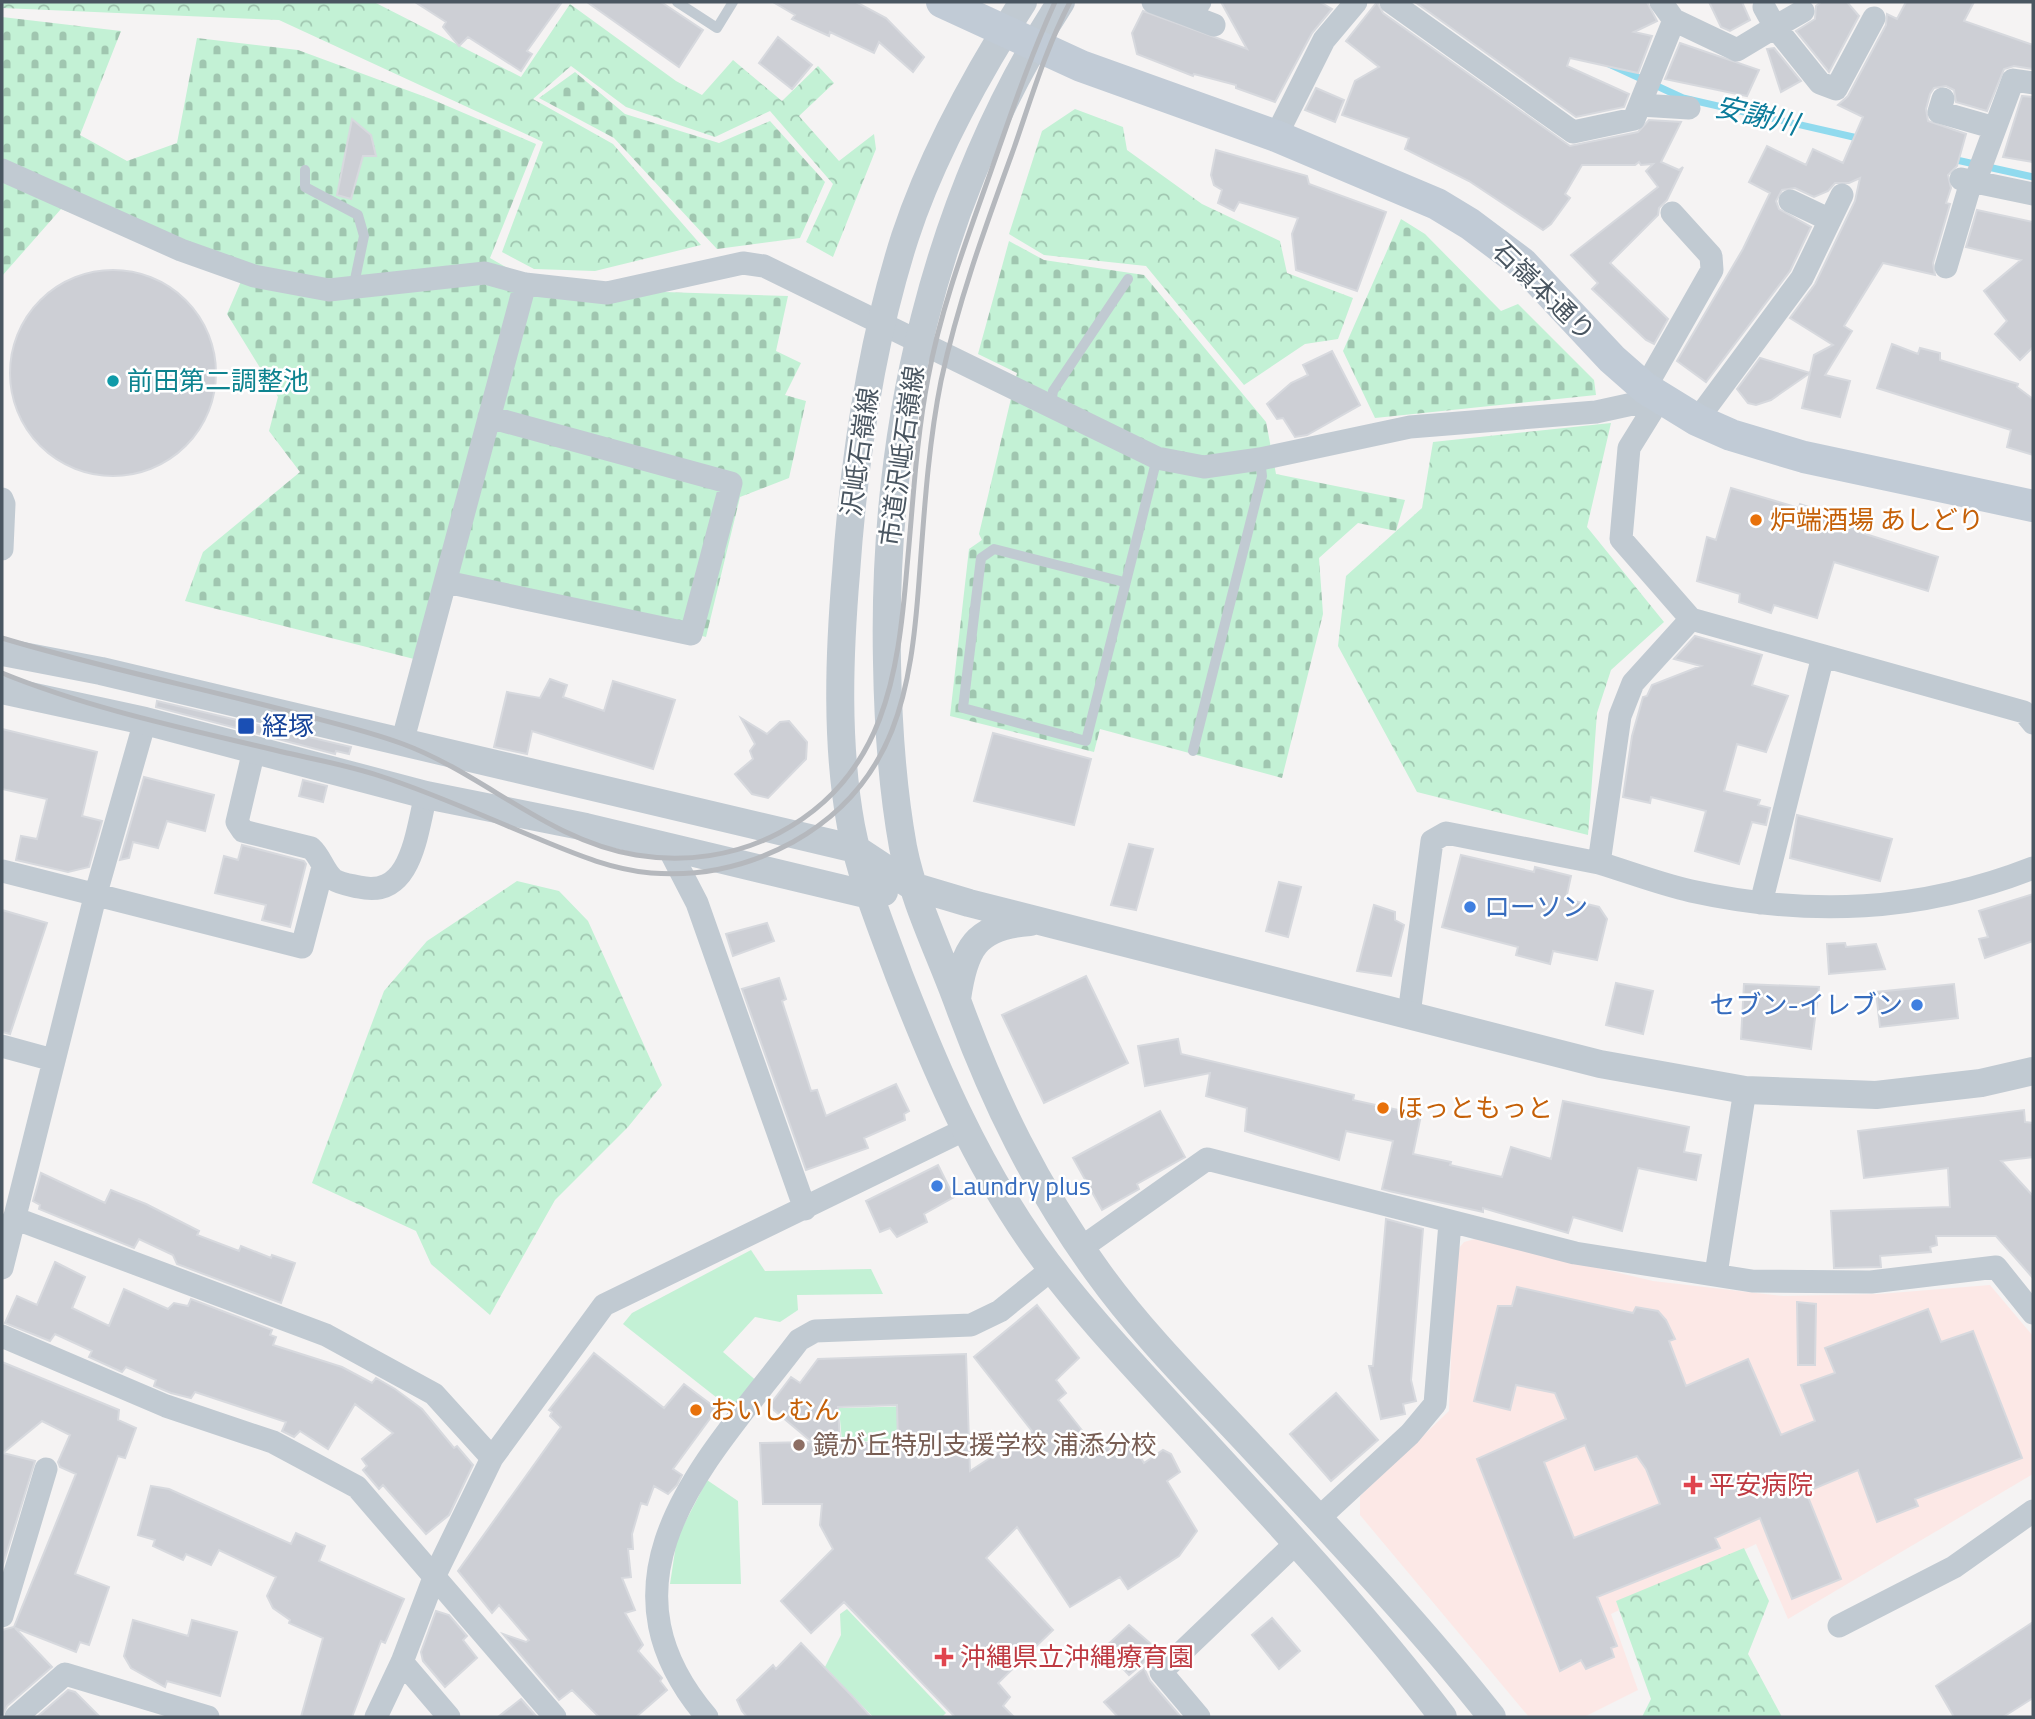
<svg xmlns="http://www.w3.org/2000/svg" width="2035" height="1719" font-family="'Titillium Web','Noto Sans JP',sans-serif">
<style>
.medical{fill:#fce8e6}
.green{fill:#c3f1d5}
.forest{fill:url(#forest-crowns)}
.cemetery{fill:url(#cemetery-stones)}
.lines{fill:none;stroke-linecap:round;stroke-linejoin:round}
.stream{stroke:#90daee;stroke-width:7}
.building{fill:#cdcfd5;stroke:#d7d9de;stroke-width:2;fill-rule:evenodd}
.service{stroke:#c1cad2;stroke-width:10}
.minor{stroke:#c1cad2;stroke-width:23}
.tertiary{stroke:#c1cad2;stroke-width:28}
.secondary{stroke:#c1cbd6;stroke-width:32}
.rail{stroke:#b5b8bd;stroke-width:5}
.culture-dot{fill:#0f9aa8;stroke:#fff;stroke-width:2.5}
.food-dot{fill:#e8710a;stroke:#fff;stroke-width:2.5}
.transit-dot{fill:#1a4fb4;stroke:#fff;stroke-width:2.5}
.shop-dot{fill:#3f7fe0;stroke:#fff;stroke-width:2.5}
.education-dot{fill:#8d6e63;stroke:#fff;stroke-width:2.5}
.health-dot{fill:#e0444e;stroke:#fff;stroke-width:2.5}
.labels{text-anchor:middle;stroke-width:5;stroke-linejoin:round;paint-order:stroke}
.street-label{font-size:26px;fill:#4a5661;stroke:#fff}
.culture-label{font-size:26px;fill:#0d838f;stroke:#fff;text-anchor:start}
.food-label{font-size:26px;fill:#c56008;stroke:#fff;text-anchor:start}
.transit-label{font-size:26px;fill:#164399;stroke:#fff;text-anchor:start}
.shop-label{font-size:26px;fill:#366cbe;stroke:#fff;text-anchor:start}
.education-label{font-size:26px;fill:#785e54;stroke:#fff;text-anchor:start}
.health-label{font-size:26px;fill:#be3a42;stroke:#fff;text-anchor:start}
.water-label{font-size:28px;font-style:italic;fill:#0c7c9b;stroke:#fff}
</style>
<defs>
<pattern id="forest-crowns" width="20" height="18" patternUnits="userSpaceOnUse" patternTransform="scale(1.75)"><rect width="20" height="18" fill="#c3f1d5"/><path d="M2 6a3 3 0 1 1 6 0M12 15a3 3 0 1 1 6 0" fill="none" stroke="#a0c6b0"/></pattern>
<pattern id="cemetery-stones" width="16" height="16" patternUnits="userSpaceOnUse" patternTransform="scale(1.75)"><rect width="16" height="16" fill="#c3f1d5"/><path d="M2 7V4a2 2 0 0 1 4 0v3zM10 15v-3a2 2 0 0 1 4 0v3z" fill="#a0c6b0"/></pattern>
</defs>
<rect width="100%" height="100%" fill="#f5f3f3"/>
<!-- medical -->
<path class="medical" d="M1475,1239l178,42 130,15 96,-2 111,-9 43,51v138l-245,145 -32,-75 -145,70 27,76 -54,27h-55l-169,-202v-19l89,-85 6,-158 9,-11z"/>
<!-- green -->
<path class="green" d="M751,1250l14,21 106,-2 12,25 -86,1 1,15 -18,12 -25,-5 -32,35 36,31 -24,29 -112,-88 9,-11z
M922,1406l2,34 -82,2 -3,-34z
M707,1480l31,21 3,83h-71l7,-46z
M847,1609l99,104 -4,4h-69l-48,-50 16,-32 -1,-21z"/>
<!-- forest -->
<path class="forest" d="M2,2h372l147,75 49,-73 106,77 26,14 31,-35 49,41 36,-35 16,17 -35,33 40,45 35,-27 2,15 -43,108 -27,-15 27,-58 -63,-73 -55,26 -89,-30 -55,-41 -38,33 80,45 88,101 -106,26 -61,-2 -32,-17 41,-110 -264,-122 -277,-12z
M1075,109l48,18 4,23 75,54 78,37 7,32 66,25 -15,41 -33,5 -61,41 -98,-119 -102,-11 -35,-21 33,-103z
M1611,423l-24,104 77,95 -53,48 -14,43 -9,122 -171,-43 -79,-146 8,-70 76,-68 11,-66z
M517,881l42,10 29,30 74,164 -34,42 -73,73 -65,115 -59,-51 -15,-33 -104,-48 72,-192 43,-50z
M1744,1548l25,53 -21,53 34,63h-140l9,-18 -35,-98z"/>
<!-- cemetery -->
<path class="cemetery" d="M2,17l119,14 -41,104 47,26 50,-18 20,-105 101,12 133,49 105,45 -46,114 52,30 246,8 -12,55 25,12 -16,32 21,6 -17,77 -49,19 -34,140 -265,-66 -23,89 -233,-59 18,-49 97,-80 -31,-41 9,-34 -51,-83 15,-35 -181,-70 -59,67z
M575,72l50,42 94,29 51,-22 55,61 -25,56 -83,11 -103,-111 -75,-40z
M1401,219l24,15 76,77 17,-7 76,76 2,15 -221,23 -32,-67z
M1009,241l35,19 100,15 122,147 10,52 129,26 -9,31 -38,-8 -39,35 4,56 -41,164 -182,-49 -6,23 -144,-36 19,-167 13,-9 -3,-6 38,-161 -39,-19z"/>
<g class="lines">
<!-- stream -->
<path class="stream" d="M1609,64l74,34 179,41
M1952,159l81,18"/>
</g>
<!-- building -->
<path class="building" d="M415,2h147l-35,49 5,3 -11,17 -53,-34 -9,9 -16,-19 3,-5z
M587,2h74l42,28 -24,37z
M773,2h83l30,16 38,39 -11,15 -34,-30 -5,11 -44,-21 -1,4 -37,-17 3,-4z
M1221,2h99l12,7 -20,24 -37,69 -39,-14v-3l-42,-11 -1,2 -56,-22 -5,-21 11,-22 104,38z
M1377,2l6,11 187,133 68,-14 11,-12 32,2 -20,40 18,8 4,-3 -16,33 -8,8 -1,7 -48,48 58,56 -14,25 -8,-4 -54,-51 6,-6 -27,-28 87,-68 -12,-16 7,-7 -12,1 -2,-3 -4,3h-53l-17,29 5,4 -19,26 -8,6 -74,-49 -64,-32 4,-11 -67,-23 13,-34 24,-14 -33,-26z
M1415,2h232l10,19 -23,11 18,4 -14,37 -68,-15 -3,8 62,28 -5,13 -48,10z
M1709,2h33l8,18 -20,11 -9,-4z
M1821,2h26l12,14 -30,56 -33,-41 19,-12 1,-13z
M1906,2h68l-10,19 69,24v24l-19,-3 -10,3 -17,42 -31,-9 -2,-12 -8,-4 -12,2 -4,6 -4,15 2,12 38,13 -9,32 -9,9 3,13 -5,15 4,1 -17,59 2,12 -52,-12 -39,63 8,5 -27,44 25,6 -10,36 -38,-9 8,-35 -39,27 -15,5 -8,-2 -11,-14 23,-31 50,15 4,-18 19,-10 -43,-27 25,-34 40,-83 5,-23 -11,5h-14l-7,8 -14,6 -19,-9 -13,2 -6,11 3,8 32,18 -21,44 -84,111 -29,-21 66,-112 27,-56 -21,-11 18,-36 39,19 7,-16 30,14 20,-46 -25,-12 10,-9 38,-71 1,-11 10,5z
M778,37l34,28 -20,24 -33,-26z
M1680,43l79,27 -12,26 -82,-17z
M1774,48l27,33 -20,11 -14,-43z
M1316,88l28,12 -9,22 -30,-12z
M2022,96l11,1v65l-30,-5z
M352,119l19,16 5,21h-13l-12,43 -14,-4z
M1216,150l91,26 2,8 77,28 -29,79 -61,-21 -4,-36 6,-16 -59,-16 -5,9 -16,-8 4,-13 -8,-5 -3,-10z
M1977,210l56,12v125l-13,13 -25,-26 12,-13 -23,-30 37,-31 -55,-13z
M10 373a103 103 0 1 1 206 0a103 103 0 1 1-206 0Z
M1892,344l26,10 2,-6 20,5v7l78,24 -1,3 16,12v56l-26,-8 4,-17 -134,-42z
M1332,351l28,54 -53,30 -12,2 -12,-19 -6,1 -10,-15 24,-21 17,-8 -5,-10z
M1731,488l68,20 1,-4 58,20 -2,7 82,26 -10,34 -94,-29 -17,56 -43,-13 -3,8 -32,-11 1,-8 -43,-13 10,-44 9,3z
M1695,636l67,19 -10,30 36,11 -22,56 -29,-8 -13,47 36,9 -2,5 12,3 -4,17 -14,-3 -13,42 -44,-13 11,-40 -55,-14 -1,6 -27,-6 9,-61 11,-39 4,-1 5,-11 49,-19 -27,-7z
M550,679l17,6 -4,12 41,14 9,-30 62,19 -22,69 -121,-38 -5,23 -33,-7 13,-55 33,6z
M157,701l194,46 -2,7 -13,-3 -1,3 -179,-47z
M741,718l26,16 13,-12 9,-1 18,21 -1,17 -38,39 -16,-4 -17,-20 18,-15 -3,-8 5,-7z
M2,729l95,23 -15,64 20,5 -13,46 -21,5 -52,-12 5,-24 16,3 10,-40 -45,-10z
M993,733l98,26 -17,66 -100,-24z
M144,777l70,18 -9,36 -38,-10 -9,27 -25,-6 -4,16 -9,2z
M303,780l24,6 -4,16 -24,-6z
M1797,815l95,24 -12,42 -90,-23z
M1129,844l24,5 -17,61 -25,-5z
M242,845l62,16 2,3 -16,63 -28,-7 4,-15 -51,-12 9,-37 14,4z
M1461,855l73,17 1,-5 36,9 -5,23 33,8 8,12 -10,41 -44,-9 -3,13 -34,-9 2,-8 -76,-20z
M1279,882l22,5 -13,50 -22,-6z
M2033,894v47l-48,17 -6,-19 9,-2 -9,-26z
M1374,905l21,7v8l9,5 -13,51 -34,-5z
M2,910l45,13 -37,111 -8,-2z
M767,923l7,18 -41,15 -7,-22z
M1845,943l1,4 30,-3 9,25 -56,5 -2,-30z
M1086,976l42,87 -84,40 -42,-88z
M779,978l7,21 -4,2 29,90 6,-1 9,26 70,-32 13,27 -5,3 1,6 -41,18 4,10 -62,22 -64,-181z
M1616,983l37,8 -10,43 -37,-9z
M1744,984l75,3 -8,62 -70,-10z
M1954,984l4,34 -78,9 -4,-35z
M1178,1039l3,15 173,41 -1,5 68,15 -8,39 38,8 -1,3 52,12 9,-30 40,12 12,-58 126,26 -5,25 17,3 -5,25 -58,-12 -16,63 -49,-14 -5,16 -85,-25v4l-94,-21 -7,-2 11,-48 -47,-10 -7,29 -94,-29 2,-23 -41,-12 4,-23 -65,13 -7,-40z
M2024,1110l1,12 8,1v34l-32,4 32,35v82l-37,-42h-60l1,9 -7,2 1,5 -51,4 1,11 -47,1 -3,-57 119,-4 -2,-39 -84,10 -6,-47z
M1160,1111l25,46 -48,27 2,5 -37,21 -29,-52z
M938,1165l16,32 -30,17 3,8 -30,15 -7,-9 -10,4 -14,-31z
M41,1173l64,30 6,-13 35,14 53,27 -2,4 42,16 2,-5 30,12 1,-3 23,8 -14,40 -104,-39 -4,-9 -34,-16 -5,9 -95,-39 1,-4 -7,-4z
M1386,1219l37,10 -12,151 5,21 -13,3 2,10 -24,5 -12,-53h4z
M55,1262l30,15 -13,31 37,18 15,-37 44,20 6,-6 14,3 3,-7 81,31 -2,5 6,2 -3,8 69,22 30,16 4,-5 19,11 27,20 32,39 3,-2 16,19 -24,50 -23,19 -43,-49 -4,4 -16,-19 4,-4 -5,-7 31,-26 -38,-29 -27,45 -28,-18 -6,6 -12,-6 4,-9 -91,-30 -4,6 -20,-5 -17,-7 2,-6 -30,-13 -4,5 -33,-15 3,-6 -37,-17 -5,7 -45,-18 12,-27 20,9z
M1517,1287l116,26 3,-6 22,4 8,9 9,19 -6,2 17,45 62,-27 33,76 34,-14 -14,-36 34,-12 -10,-25 103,-39 13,33 32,-11 49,127 -107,41 3,7 -41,16 -19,-52 -52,22 35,87 -49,20 -32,-81 -45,20 5,10 -123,49 20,49 -6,2 3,9 -28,12 -5,-9 -21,11 -83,-212 89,-40 -11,-26 -39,-8 -6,25 -36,-9 24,-95h14zM1585,1445l10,25 42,-14 9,13 14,35 -86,34 -30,-76z
M1797,1302l19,2 -1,61h-17z
M1037,1305l42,53 -23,22 10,13 -8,7 34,43 10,-6 10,17 19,-12 13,21 19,-13 8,4 9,18 -13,9 30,50 -18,25 -51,33 -8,-12 -50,30 -53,-80 -31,31 67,72 -55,53 12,14 -7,9 11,11h-59l-111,-115 -33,31 -30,-32 52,-52 -13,-24 2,-21h-59l-3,-61 52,-1 -43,-36 22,-29 9,6 18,-24 148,-5 4,117 62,-40 -58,-74zM897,1405l1,38h-58l-2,-36z
M594,1353l70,55 20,-24 33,25 -44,60 9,6 -5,10 -9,9 -14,-8 -7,19 -6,-2 -9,31 1,15h-5l3,28 -9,1 13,32 -10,3 18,32 -5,6 24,27 -2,3 7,9 -31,27h-37l-27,-27 -13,10 -56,-66 23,8 3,-2 -30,-35 -7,8 -34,-42 103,-144 -11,-11 2,-4 -3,-2z
M2,1362l117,48 -1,10 18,8 -11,30 -7,-2 -43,118 34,13 -20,58 -9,-3 -4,10 -61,-24 37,39 -45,39 -5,11v-87l12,-3 62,-153 -16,-7 -2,-5 12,-27 -28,-14 -39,32 32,8 -33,107z
M1336,1393l42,47 -47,41 -41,-47z
M151,1486l18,3 122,55 5,-11 29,13 -6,15 85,38 -19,44 -4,-2 -29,76h-51l22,-79 -34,-15 1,-3 -17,-12 -6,-12 9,-19 -57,-27 -8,15 -25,-11 -3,6 -30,-14 2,-6 -17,-5z
M436,1611l13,4 18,21 -4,4 14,18 -32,29 -22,-26 -2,-9z
M1272,1618l28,33 -21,18 -27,-34z
M133,1620l55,16 4,-16 45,12 -17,64 -53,-15 -2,6 -34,-19 -7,-12z
M2033,1622v76l-30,19h-49l-18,-31z
M1129,1625l29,25 -29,25 -25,-27z
M801,1643l51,53 19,21h-124l-5,-6 -5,-11 36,-35 3,4z
M1144,1668l6,13 31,36h-63l-14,-15z
M68,1690l7,2 25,25h-63z
M521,1699l16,18h-39z"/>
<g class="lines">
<!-- service -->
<path class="service" d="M677,2l40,26 16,-26
M305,170v17l53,28 6,21 -11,53
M1051,404l2,-13 75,-112
M1124,582l-130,-33 -13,9 -18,150 123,33 71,-283
M1193,751l69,-275 -2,-17"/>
<!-- minor -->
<path class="minor" d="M1153,2l35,13 12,-13
M1391,2l182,130 61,-13 40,-99 -13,-18
M1764,7l11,20 28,-16
M1188,15l26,10
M1674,20l63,30 38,-23 45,56 16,6 38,-71
M1943,99l-4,13 56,16
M1640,105l49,3
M1276,136l48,-96 32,-38
M2,170l179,80 73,26 75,14 156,-17 40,11 82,9 136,-30 21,3 393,192 47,9 56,-8 150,-32 186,-15 64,-14
M1961,179l72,15
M1790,201l40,19
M1946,267l25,-85 7,-8 35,-94 20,3
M1645,388l67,-118 -1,-14 -39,-43
M1697,420l105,-142 40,-83
M2,499l2,5 -2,45
M446,582l245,52 40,-151 -242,-66
M1691,619l333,93 9,11
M402,743l123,-459
M254,750l-17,72 6,9 68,17c10,9 12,22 22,31 7,5 17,6 26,8 53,12 57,-54 67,-92
M668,847l29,56 108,306
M1599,863c30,9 61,21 92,28 118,26 230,21 342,-23
M2,871l300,76 21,-80
M1761,903l62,-247
M1409,1014l23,-173 14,-8 153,30 21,-147 13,-33 58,-64 -70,-80 8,-91 31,-50
M2,1046l51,14
M14,1218l312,117 108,59 58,64 -57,117 -33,87 -26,55
M1081,1248l126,-89 368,94 177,28 119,1 125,-15 37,46
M2,1268l94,-375 49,-172
M1716,1274l29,-184
M2,1336l164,70 107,36 84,45 198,230
M492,1458l112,-153 360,-175
M1319,1518l91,-84 25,-30 15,-181
M2,1616l44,-147
M1839,1626l115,-59 79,-56
M402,1662l47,55
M16,1717l49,-43 143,43
M707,1717c-122,-143 5,-262 92,-377l16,-9 156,-6 29,-14 52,-42
M1199,1717l-38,-45 135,-129"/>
<!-- tertiary -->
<path class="tertiary" d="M1023,2c-46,72 -91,153 -118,235 -35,109 -51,222 -59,336 -7,83 -10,171 5,253 10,52 30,100 48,149 37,95 76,186 135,270 47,66 104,125 159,185 86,93 173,186 250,287
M1061,2c-127,196 -179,429 -174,660 1,62 5,124 16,185 11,55 36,104 55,156 36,98 78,184 139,268 45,63 102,119 155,176 82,88 165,175 240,270
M2,652l99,19 755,178 56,37 57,17 631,161 145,26 131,5 105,-12 52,-12
M2,690l143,31 281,74 160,32 283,68 15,-3
M957,999c7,-50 18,-73 73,-77"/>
<!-- secondary -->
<path class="secondary" d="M942,2l139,64 195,70 161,68 33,20 52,39 90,96 33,29 52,32 34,15 73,22 229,49"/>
<!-- rail -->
<path class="rail" d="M2,638c99,30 201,50 301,77 34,9 68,17 100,29 81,30 146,97 233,111 49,8 99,1 143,-22 106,-56 119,-158 128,-266 6,-63 9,-127 21,-189 13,-71 39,-139 63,-207 20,-57 39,-114 64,-169
M2,673c91,37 190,57 285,80 31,7 63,13 93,23 53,17 103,40 154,61 39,16 75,32 117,36 50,4 98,-7 142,-31 104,-58 118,-153 126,-261 5,-66 9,-135 22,-200 17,-80 45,-156 73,-233 17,-49 32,-100 56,-146"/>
</g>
<!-- markers -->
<circle class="culture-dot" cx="113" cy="381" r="7"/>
<g class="food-dot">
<circle cx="1756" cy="520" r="7"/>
<circle cx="1383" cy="1108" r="7"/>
<circle cx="696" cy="1410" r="7"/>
</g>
<rect class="transit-dot" x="237" y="717" width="18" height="18" rx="3.5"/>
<g class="shop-dot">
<circle cx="1470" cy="907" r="7"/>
<circle cx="1917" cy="1005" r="7"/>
<circle cx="937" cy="1186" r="7"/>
</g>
<circle class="education-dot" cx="799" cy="1445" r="7"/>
<g class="health-dot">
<path d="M1689.5 1474.5h7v7h7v7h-7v7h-7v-7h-7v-7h7z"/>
<path d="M940.5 1646.5h7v7h7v7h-7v7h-7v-7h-7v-7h7z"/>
</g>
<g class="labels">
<!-- street labels -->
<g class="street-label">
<text transform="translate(1544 291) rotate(44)" y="9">石嶺本通り</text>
<text transform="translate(860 452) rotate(-82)" y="9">沢岻石嶺線</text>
<text transform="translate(902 456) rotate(-82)" y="9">市道沢岻石嶺線</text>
</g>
<!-- culture labels -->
<g class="culture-label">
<text x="127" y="390">前田第二調整池</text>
</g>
<!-- food labels -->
<g class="food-label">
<text x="1770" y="529">炉端酒場 あしどり</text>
<text x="1397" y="1117">ほっともっと</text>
<text x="710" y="1419">おいしむん</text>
</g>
<!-- transit labels -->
<g class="transit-label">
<text x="262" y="735">経塚</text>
</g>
<!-- shop labels -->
<g class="shop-label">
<text x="1484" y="916">ローソン</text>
<text x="1903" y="1014" text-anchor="end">セブン-イレブン</text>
<text x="951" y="1195">Laundry plus</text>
</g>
<!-- education labels -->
<g class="education-label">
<text x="813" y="1454">鏡が丘特別支援学校 浦添分校</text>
</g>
<!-- health labels -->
<g class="health-label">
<text x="1709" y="1494">平安病院</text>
<text x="960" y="1666">沖縄県立沖縄療育園</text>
</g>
<!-- water labels -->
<g class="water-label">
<text transform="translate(1757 115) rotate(13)" y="10">安謝川</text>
</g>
</g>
<!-- border -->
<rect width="2035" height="1719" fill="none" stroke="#4a5661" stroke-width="7"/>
</svg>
